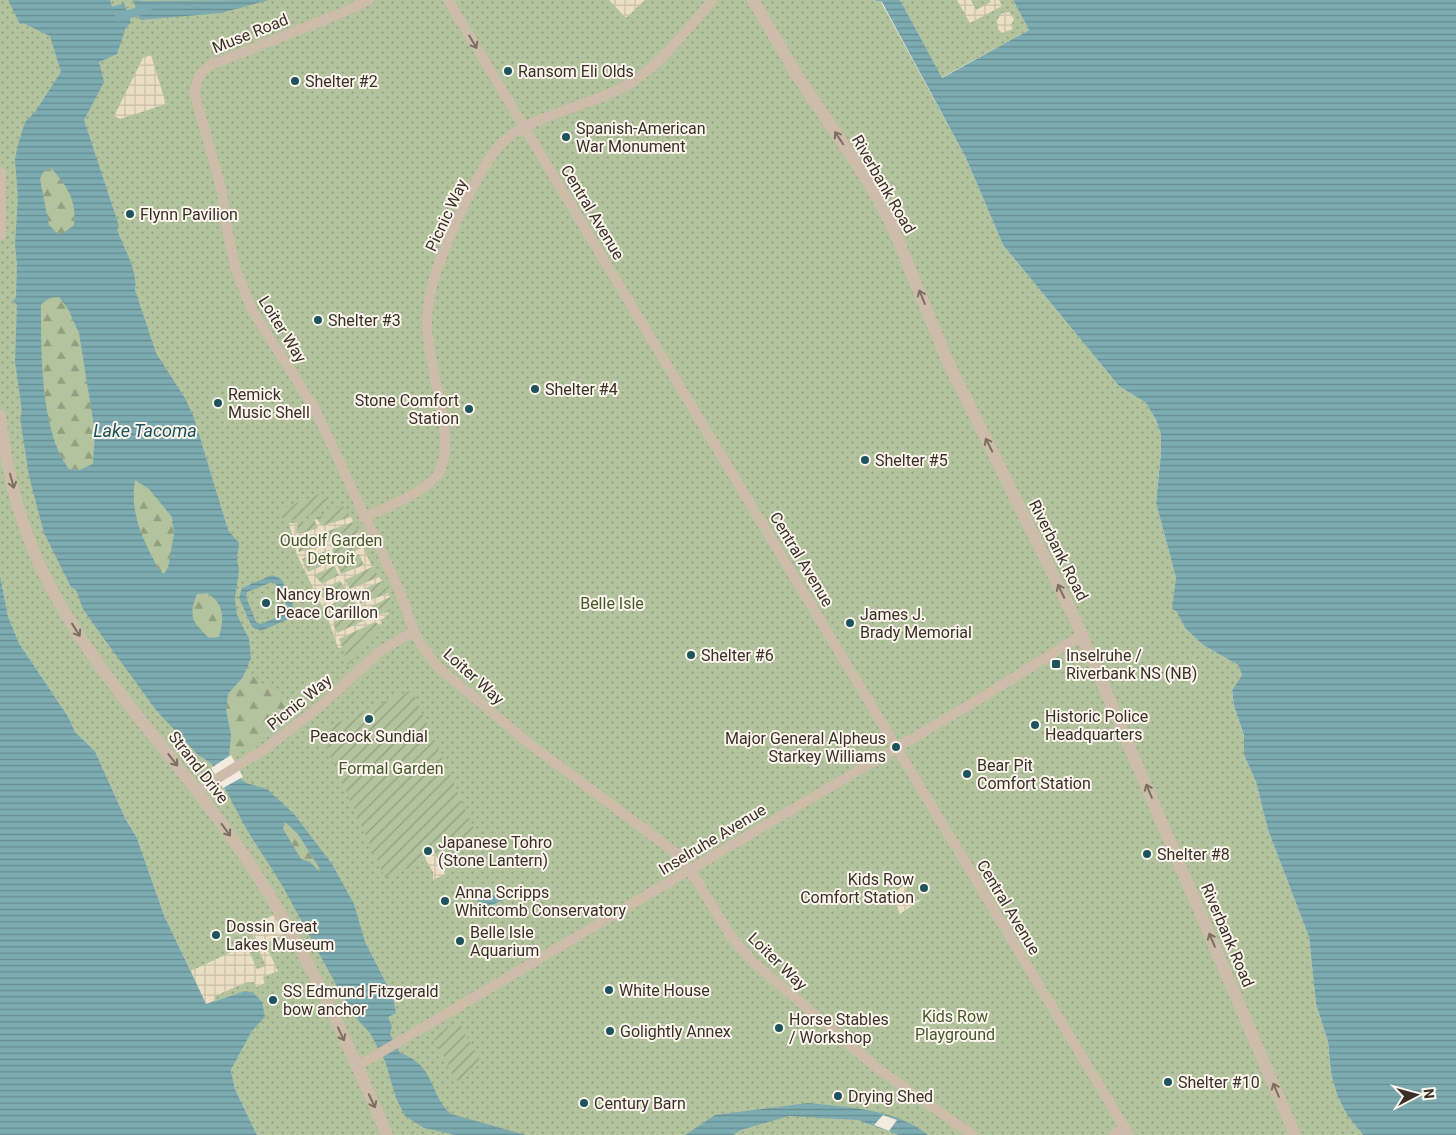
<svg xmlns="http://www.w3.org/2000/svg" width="1456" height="1135" font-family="Roboto,sans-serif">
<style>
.grass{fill:url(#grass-dots)}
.forest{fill:url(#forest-firs)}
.garden{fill:url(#garden-furrows)}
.plaza{fill:url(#plaza-grid);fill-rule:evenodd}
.water{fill:url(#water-rules);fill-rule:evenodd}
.pier{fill:#f3ebde}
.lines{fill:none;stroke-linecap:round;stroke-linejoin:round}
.canal{stroke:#7cabb1;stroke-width:9}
.minor{stroke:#ccbca9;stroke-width:10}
.tertiary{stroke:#ccbca9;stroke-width:12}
.oneway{stroke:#7b6e63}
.poi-dot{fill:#1d535c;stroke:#fbf5eb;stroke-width:2}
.labels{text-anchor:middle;stroke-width:4;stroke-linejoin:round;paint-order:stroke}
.street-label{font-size:16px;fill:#392f29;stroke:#fbf5eb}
.poi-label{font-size:16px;fill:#392f29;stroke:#fbf5eb;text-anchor:start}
.park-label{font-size:16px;fill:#44582c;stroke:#fbf5eb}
.water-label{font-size:18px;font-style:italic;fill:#1d535c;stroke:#fbf5eb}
</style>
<defs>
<pattern id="grass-dots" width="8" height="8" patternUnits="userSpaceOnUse" patternTransform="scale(1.25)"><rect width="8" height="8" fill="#b3c39d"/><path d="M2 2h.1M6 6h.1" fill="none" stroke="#939f80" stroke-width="1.8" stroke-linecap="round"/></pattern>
<pattern id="forest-firs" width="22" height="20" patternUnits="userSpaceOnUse" patternTransform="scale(1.25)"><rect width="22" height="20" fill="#b3c39d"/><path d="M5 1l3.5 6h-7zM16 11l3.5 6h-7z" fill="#939f80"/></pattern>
<pattern id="garden-furrows" width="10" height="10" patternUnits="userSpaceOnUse" patternTransform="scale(1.25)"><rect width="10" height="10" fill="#b3c39d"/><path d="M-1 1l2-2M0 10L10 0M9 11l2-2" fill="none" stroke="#939f80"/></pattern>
<pattern id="plaza-grid" width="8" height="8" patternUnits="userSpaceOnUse" patternTransform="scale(1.25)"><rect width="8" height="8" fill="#ecdec5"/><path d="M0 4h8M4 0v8" fill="none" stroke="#cbbfa9"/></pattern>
<pattern id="water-rules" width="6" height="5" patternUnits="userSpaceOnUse" patternTransform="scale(1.25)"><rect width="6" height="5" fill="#7cabb1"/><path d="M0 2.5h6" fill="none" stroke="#678c90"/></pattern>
</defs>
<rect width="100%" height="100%" fill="#f3ebde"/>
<!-- grass -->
<path class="grass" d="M0,0h872l9,2 85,156 37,87 116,141 27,17 10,17 5,15v18l-5,50 20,75v33l9,17 18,17 35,20 4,10 -10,15 2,16 10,31v18l12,27 12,48 41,107 7,67 12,38 3,31 16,42 16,20h-1106l-22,-46 -4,-19 21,-39 12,-14 -2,-14 -8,-10 -19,2 -29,9 -42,-89 -27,-77 -12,-20 -30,-67 -20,-19 -6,-14 -50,-75 -11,-27 -8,-41z
M900,0h113l16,30 -88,48z"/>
<!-- forest -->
<path class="forest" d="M51,168c16,18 26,32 23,57l-9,7 -7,2 -9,-9 -9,-46 3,-7z
M59,297l9,12 11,24 16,99 -2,32 -14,6 -10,-1c-28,-36 -28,-120 -28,-165l9,-6z
M135,480c36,13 50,63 29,94l-5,-4c-15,-29 -30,-57 -24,-90z
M207,593c18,11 17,26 12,44l-10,1c-17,-16 -21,-22 -12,-44z
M247,668l16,16 13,4 20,26 -24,20 -35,21 -4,-2 -4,5c0,-19 -9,-46 -1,-64 5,-9 14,-16 19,-26z
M285,822l13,12 22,35v4l-10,-11 -9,-3 -18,-30z"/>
<!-- garden -->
<path class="garden" d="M319,494l7,1 1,8c-9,11 -40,25 -50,11l5,-5z
M342,505l9,12 -30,9 -3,-8z
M314,520l4,8 -22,6 1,-11z
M353,522l6,11 -29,10 -5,-11z
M322,534l5,11 -28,7 -3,-13z
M360,538l3,9 -27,13 -4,-11z
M329,550l4,11 -24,12 -7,-14z
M359,554l5,11 -22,9 -5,-10z
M335,566l4,9 -17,9 -8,-9z
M372,567l7,10 -30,12 -5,-10z
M340,581l7,10 -23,9 -5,-10z
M382,581l6,12 -27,11 -8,-10z
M350,595l8,11 -27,11 -4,-10z
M390,597l2,7 -3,8 -15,4 -8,-7z
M363,611l8,7 -34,15 -4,-11z
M375,622l5,3 -32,40 -9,-26z
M412,690l66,148 -41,18 -3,-5 -10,4 2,5 -41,18 -66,-147z
M458,1021l23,41 -23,20 -25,-45z"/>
<!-- plaza -->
<path class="plaza" d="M609,0h36l-19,18z
M957,0h14l5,10 15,-8 -1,-2h9l3,6 -32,17z
M1009,12l5,7 -3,6 2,4 -11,4 -4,-4 -1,-9 5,-7z
M151,55l15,49 -46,15 -6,-3 29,-58z
M351,517l2,5 -28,10 5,11 29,-10 1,5 -28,11 4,11 27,-13 9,20 -27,13 5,9 29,-12 3,4 -29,13 8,10 27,-11 2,4 -24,12 8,7 15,-4 -4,6 -6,2 3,2 -2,3 -5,-3 -36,17 3,8 -4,1 -11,-32 -30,-61 -8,-32h8l-1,10 4,1 18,-6 -4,-8 3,-1 5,7zM322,534l5,11 -28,7 -3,-13zM329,550l4,11 -25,11 -6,-13zM359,554l5,11 -23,9 -4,-10zM334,566l5,9 -17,9 -8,-9zM340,581l7,10 -23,9 -5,-10zM350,595l8,11 -27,11 -4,-10zM363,611l7,7 -33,15 -4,-11z
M434,850l7,19 5,5 -13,6v-8l-10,-17z
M909,882l-4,10 2,7 5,3 10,-3 -22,15 -8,-20z
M274,915l9,20 -18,9 13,27 -15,6 2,6 -9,4 -2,-5h-7l-32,14v4l-9,4 -15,-33 55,-26 11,24 9,-3 -17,-40z"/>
<!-- water -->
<path class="water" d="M8,0h102l2,7 12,-4 7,20 -5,4 -9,27 -18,8 5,20 -20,38 35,106 -2,3c6,19 21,40 18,61l21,63 30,47 8,18 34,112 11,13 -2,16 2,11 -4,29 2,16 12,24 2,19 -8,19 -15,17 -2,16 5,25 -2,23 11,20 6,5 21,6 27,25 38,50 22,40 11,38 28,55 3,16 -8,4 4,9 -2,8 10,19c37,13 28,41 51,61l75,21h-71l-31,-7 -19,-12 -9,-18 -11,-37 -15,-28 -13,-14 -18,-29 -57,-105 -35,-55 -35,-66 -15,-10 -41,-44 -54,-74 -19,-27 -7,-19 -5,-3 -27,-54 -15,-57 -9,-58 2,-6 -7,-51 2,-56 -4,-4 3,-4 1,-32 -2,-21 3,-46 -3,-39 3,-14 7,-23 10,-10 26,-40 -11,-36 -27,-13 -3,1zM51,168c16,18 26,32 23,57l-9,7 -7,2 -9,-9 -9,-46 3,-7zM59,297l9,12 11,24 16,99 -2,32 -14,6 -10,-1c-29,-37 -28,-119 -28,-165l9,-6zM135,480l14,9 23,28 2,17 -6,34 -4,6 -5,-4c-15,-28 -30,-57 -24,-90zM207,593c18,11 17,26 12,44l-10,1c-17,-16 -21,-22 -12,-44zM285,822l13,12 22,35v3l-10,-10 -9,-3 -18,-30z
M133,0l11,1 125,-1 -48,13 -81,7z
M872,0h28l42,78 87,-48 -16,-30h443v1135h-93l-16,-20 -10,-21 -6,-21 -3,-31 -12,-38 -7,-67 -41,-107 -12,-48 -12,-27v-19l-10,-30 -2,-16 10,-15 -4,-10 -35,-20 -18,-17 -9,-17 -4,-2 4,-31 -20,-75 5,-50v-18l-5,-15 -10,-17 -27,-17 -116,-141 -37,-87 -84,-156z
M0,575l8,41 11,27 50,75 6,14 20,19 30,67 12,20 27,77 42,89 40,-13 8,2 8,9 3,15 -13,14 -21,39 4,19 22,46h-257z
M272,575l9,4 13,29 -3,10 -30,13 -9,-4 -13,-29 3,-10zM272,582l4,2 12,24 -2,5 -25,11 -5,-2 -10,-25 1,-5z
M502,892l4,7 -17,7 -3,5 -6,-1 -3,-10z
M808,1103c38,4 89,6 120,32h-29l-41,-15 -69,-4 -48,14 -8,5h-48l30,-20z"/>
<!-- pier -->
<path class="pier" d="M231,755l12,22 -20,11 -12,-20z
M883,1115l14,5 -8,11 -15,-6z"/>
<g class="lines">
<!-- canal -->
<path class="canal" d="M119,17l28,-8"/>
<!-- minor -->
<path class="minor" d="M369,0l-25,12 -133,53 -11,9 -6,18 28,99 5,39 9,40 17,42 62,97 85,183 14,39 7,14 18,23 87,73 150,112 23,31 31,51 22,26 126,108 95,66
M448,0l681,1135
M364,518c21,-11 61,-25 74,-44 21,-31 -12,-111 -11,-151 0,-31 12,-62 25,-91 10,-24 33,-74 52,-91 31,-28 93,-36 130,-60 31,-21 54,-54 79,-81
M197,791l68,-42 58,-45 57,-53 34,-20
M356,1067l630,-372 96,-60
M1114,1135l11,-7"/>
<!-- tertiary -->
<path class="tertiary" d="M753,0l44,75 67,100 27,48 57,139 126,255 221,518
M0,173v61
M0,416c7,63 25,126 56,181 50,91 125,166 183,251 61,88 106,188 148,287"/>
</g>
<!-- one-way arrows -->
<defs><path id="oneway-shaft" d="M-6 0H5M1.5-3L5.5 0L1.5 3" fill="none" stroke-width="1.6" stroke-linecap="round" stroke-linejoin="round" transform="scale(1.25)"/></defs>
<g class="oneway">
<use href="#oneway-shaft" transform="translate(473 42) rotate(59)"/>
<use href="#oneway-shaft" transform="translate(839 138) rotate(-124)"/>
<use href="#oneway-shaft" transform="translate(922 297) rotate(-112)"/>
<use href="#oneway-shaft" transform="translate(989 445) rotate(-117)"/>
<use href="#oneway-shaft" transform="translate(12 481) rotate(75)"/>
<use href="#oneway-shaft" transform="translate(1061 591) rotate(-116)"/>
<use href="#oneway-shaft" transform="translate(76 630) rotate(58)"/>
<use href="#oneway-shaft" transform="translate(173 760) rotate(52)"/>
<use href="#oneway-shaft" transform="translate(1149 791) rotate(-113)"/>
<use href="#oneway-shaft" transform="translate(226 830) rotate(54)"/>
<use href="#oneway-shaft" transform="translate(1212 940) rotate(-113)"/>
<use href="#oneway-shaft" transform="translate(341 1034) rotate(65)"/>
<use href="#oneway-shaft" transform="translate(1276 1090) rotate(-113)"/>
<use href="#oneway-shaft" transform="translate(372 1101) rotate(65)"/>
</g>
<!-- markers -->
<g class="poi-dot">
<circle cx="508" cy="71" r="5"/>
<circle cx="295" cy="81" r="5"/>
<circle cx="566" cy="137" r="5"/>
<circle cx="130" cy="214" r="5"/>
<circle cx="318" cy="320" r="5"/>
<circle cx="535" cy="389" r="5"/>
<circle cx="218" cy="403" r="5"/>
<circle cx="469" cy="409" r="5"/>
<circle cx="865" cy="460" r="5"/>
<circle cx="266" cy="603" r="5"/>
<circle cx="850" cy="623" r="5"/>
<circle cx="691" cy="655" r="5"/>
<rect x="1051" y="659" width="10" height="10" rx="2.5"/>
<circle cx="369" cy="719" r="5"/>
<circle cx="1035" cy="725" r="5"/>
<circle cx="896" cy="747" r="5"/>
<circle cx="967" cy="774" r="5"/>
<circle cx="428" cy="851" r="5"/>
<circle cx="1147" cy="854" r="5"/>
<circle cx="924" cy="888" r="5"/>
<circle cx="445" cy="901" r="5"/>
<circle cx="216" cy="935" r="5"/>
<circle cx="460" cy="941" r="5"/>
<circle cx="609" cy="990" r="5"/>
<circle cx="273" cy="1000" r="5"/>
<circle cx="779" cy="1028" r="5"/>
<circle cx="610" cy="1031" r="5"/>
<circle cx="1168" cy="1082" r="5"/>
<circle cx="838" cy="1096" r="5"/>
<circle cx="584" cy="1103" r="5"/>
</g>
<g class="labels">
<!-- street labels -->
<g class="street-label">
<text transform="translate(250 33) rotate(-22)" y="6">Muse Road</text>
<text transform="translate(884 184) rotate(60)" y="6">Riverbank Road</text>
<text transform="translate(593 212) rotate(59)" y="6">Central Avenue</text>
<text transform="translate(446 215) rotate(-65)" y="6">Picnic Way</text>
<text transform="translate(283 329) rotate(58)" y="6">Loiter Way</text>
<text transform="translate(1059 550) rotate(63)" y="6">Riverbank Road</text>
<text transform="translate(802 559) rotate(59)" y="6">Central Avenue</text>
<text transform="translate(474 676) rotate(42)" y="6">Loiter Way</text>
<text transform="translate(299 702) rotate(-39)" y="6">Picnic Way</text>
<text transform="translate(199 767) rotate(52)" y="6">Strand Drive</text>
<text transform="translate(712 839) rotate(-31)" y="6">Inselruhe Avenue</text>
<text transform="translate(1009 907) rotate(59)" y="6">Central Avenue</text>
<text transform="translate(1228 935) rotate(67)" y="6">Riverbank Road</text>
<text transform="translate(778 961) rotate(44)" y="6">Loiter Way</text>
</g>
<!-- poi labels -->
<g class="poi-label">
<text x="518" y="77">Ransom Eli Olds</text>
<text x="305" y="87">Shelter #2</text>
<text x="576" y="134">Spanish-American<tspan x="576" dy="18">War Monument</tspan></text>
<text x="140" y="220">Flynn Pavilion</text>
<text x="328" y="326">Shelter #3</text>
<text x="545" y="395">Shelter #4</text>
<text x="228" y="400">Remick<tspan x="228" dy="18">Music Shell</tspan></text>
<text x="459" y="406" text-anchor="end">Stone Comfort<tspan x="459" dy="18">Station</tspan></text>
<text x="875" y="466">Shelter #5</text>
<text x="276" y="600">Nancy Brown<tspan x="276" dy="18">Peace Carillon</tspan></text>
<text x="860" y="620">James J.<tspan x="860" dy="18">Brady Memorial</tspan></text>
<text x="701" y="661">Shelter #6</text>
<text x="1066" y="661">Inselruhe /<tspan x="1066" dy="18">Riverbank NS (NB)</tspan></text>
<text x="1045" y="722">Historic Police<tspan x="1045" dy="18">Headquarters</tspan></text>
<text x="369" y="742" text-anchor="middle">Peacock Sundial</text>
<text x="886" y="744" text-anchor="end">Major General Alpheus<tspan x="886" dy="18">Starkey Williams</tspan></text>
<text x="977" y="771">Bear Pit<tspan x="977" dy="18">Comfort Station</tspan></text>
<text x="438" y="848">Japanese Tohro<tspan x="438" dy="18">(Stone Lantern)</tspan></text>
<text x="1157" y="860">Shelter #8</text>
<text x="914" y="885" text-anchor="end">Kids Row<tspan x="914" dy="18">Comfort Station</tspan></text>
<text x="455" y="898">Anna Scripps<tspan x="455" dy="18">Whitcomb Conservatory</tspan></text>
<text x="226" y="932">Dossin Great<tspan x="226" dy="18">Lakes Museum</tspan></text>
<text x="470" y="938">Belle Isle<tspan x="470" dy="18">Aquarium</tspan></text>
<text x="619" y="996">White House</text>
<text x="283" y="997">SS Edmund Fitzgerald<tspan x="283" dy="18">bow anchor</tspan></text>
<text x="789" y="1025">Horse Stables<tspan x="789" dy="18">/ Workshop</tspan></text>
<text x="620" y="1037">Golightly Annex</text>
<text x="1178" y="1088">Shelter #10</text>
<text x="848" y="1102">Drying Shed</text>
<text x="594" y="1109">Century Barn</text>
</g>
<!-- park labels -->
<g class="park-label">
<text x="331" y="546">Oudolf Garden<tspan x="331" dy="18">Detroit</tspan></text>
<text x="612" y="609">Belle Isle</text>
<text x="391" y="774">Formal Garden</text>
<text x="955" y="1022">Kids Row<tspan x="955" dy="18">Playground</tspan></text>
</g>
<!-- water labels -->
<g class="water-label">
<text x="145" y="437">Lake Tacoma</text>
</g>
</g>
<!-- north arrow -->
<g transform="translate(1416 1095) rotate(84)" stroke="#fbf5eb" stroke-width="4" paint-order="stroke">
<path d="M0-4L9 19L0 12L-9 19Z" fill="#392f29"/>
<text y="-8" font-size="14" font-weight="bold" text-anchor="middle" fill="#392f29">N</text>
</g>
</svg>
